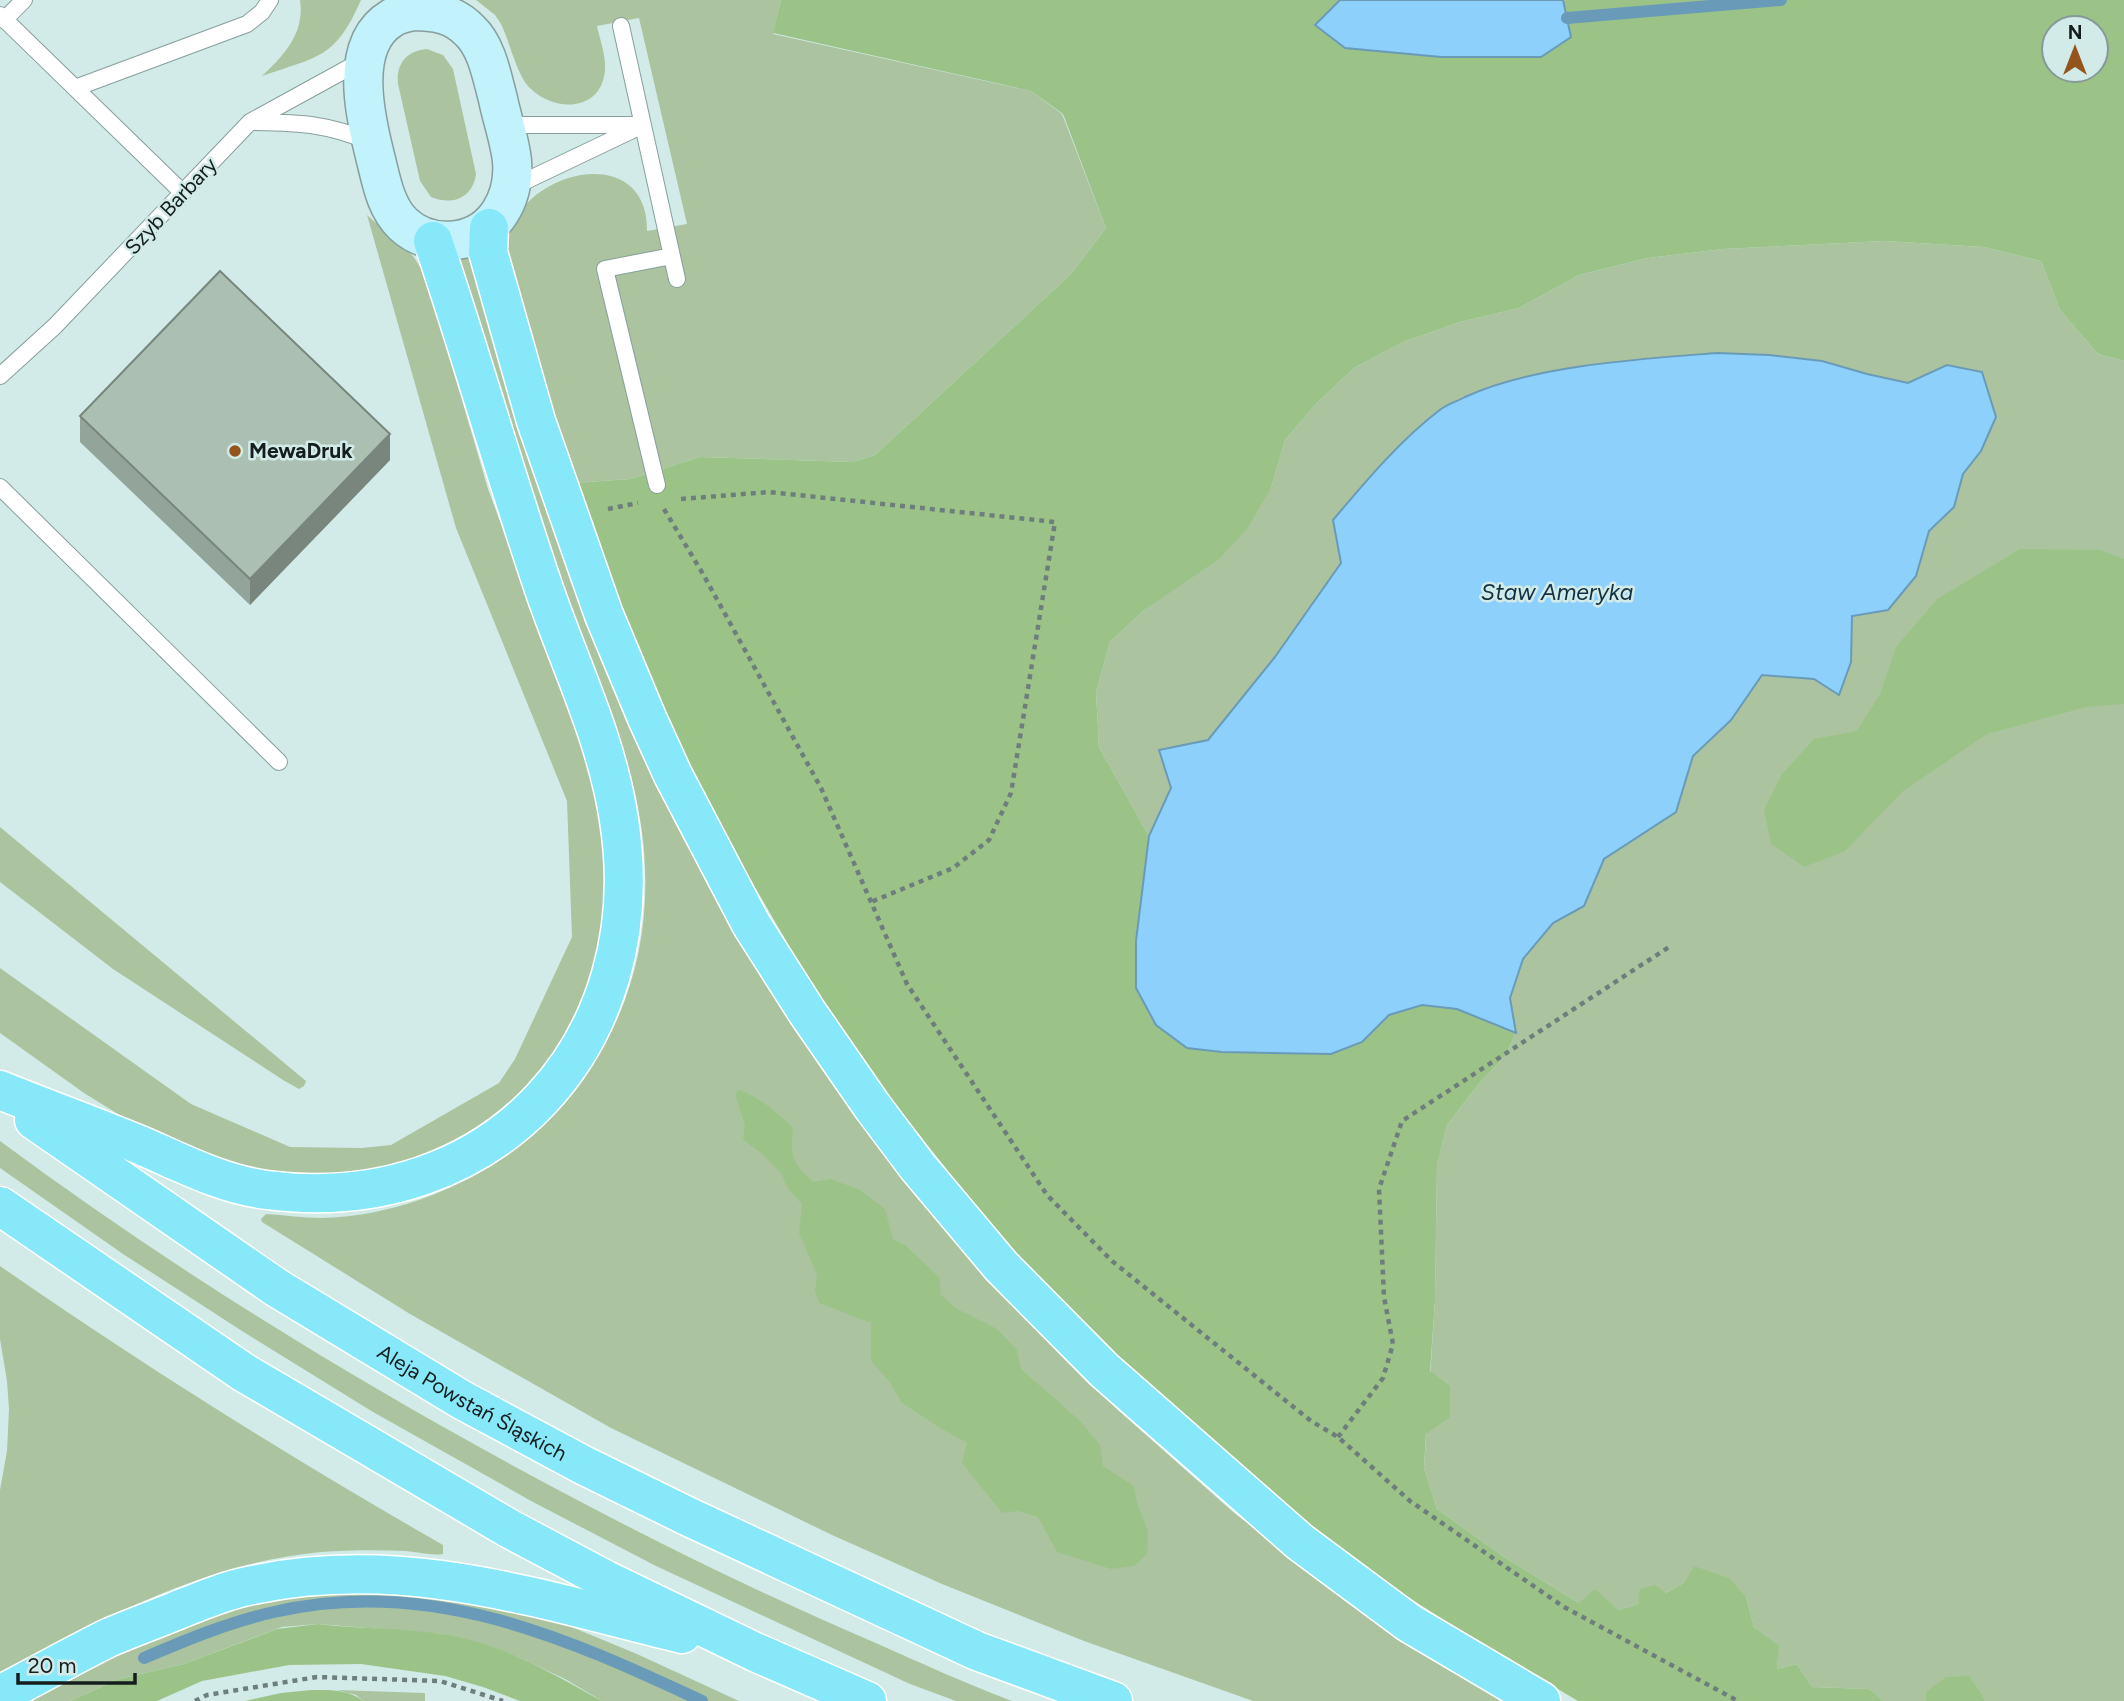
<svg xmlns="http://www.w3.org/2000/svg" width="2124" height="1701" font-family="Figtree,sans-serif">
<style>
.green{fill:#abc49f}
.forest{fill:#9bc388;fill-rule:evenodd}
.water{fill:#8dd0fc;stroke:#699bb9;stroke-width:2}
.lines{fill:none;stroke-linecap:round;stroke-linejoin:round}
.stream{stroke:#699bb9;stroke-width:12}
.lane-casing{stroke:#879f9c;stroke-width:18}
.secondary-casing{stroke:#879f9c;stroke-width:41}
.primary-casing{stroke:#fff;stroke-width:41}
.path{stroke:#6e7e7c;stroke-width:4.5;stroke-dasharray:5 5;stroke-linecap:butt}
.lane{stroke:#fff;stroke-width:16}
.secondary{stroke:#c2f3fc;stroke-width:38}
.primary{stroke:#86e8f8;stroke-width:38}
.wall{fill:#93a49a}
.shaded-wall{fill:#78867d}
.building{fill:#abbfb3;stroke:#78867d;stroke-width:2}
.poi-dot{fill:#93551b;stroke:#d2ebe8;stroke-width:2.5}
.labels{text-anchor:middle;stroke-width:5;stroke-linejoin:round;paint-order:stroke}
.street-label{font-size:21px;fill:#151e1d;stroke:#d2ebe8}
.poi-label{font-size:21px;font-weight:bold;fill:#151e1d;stroke:#d2ebe8;text-anchor:start}
.water-label{font-size:23px;font-style:italic;fill:#133144;stroke:#d2ebe8}
</style>
<rect width="100%" height="100%" fill="#d2ebe8"/>
<!-- green -->
<path class="green" d="M300,0h61c-26,59 -42,56 -99,76 22,-21 43,-43 38,-76z
M476,0h305l-8,34 258,57 31,23 44,114 -35,46 -196,181 -23,7 -152,-5 -70,22 -56,4 -68,-239c10,-73 142,-106 141,-13l40,-7 -48,-206 -42,8c3,14 9,30 8,44 -3,41 -49,43 -74,19 -14,-12 -21,-47 -30,-65l-6,-9z
M427,49l16,6 10,14 23,105c-3,24 -24,32 -45,23l-11,-16 -22,-97c-2,-20 8,-33 29,-35z
M367,215l46,41 12,18 63,215 88,237 24,87 7,60 -9,90 -31,74 -43,56 -46,39 -98,41 -123,2 -110,-43 -63,-39 -84,-60v-65l191,136 99,43 72,1 29,-3 108,-62 16,-24 57,-122 -5,-136 -111,-273z
M1884,241l100,6 57,14 19,49 38,44 26,7v1340h-140v-4l-58,-5v9h-42l-17,-12 -55,-2 -15,-23 -20,5 1,-23 -24,-19 -8,-30 -61,-15 -19,11 -25,-4 -3,15 -20,6 -39,-7 -75,-46 -67,-48 -13,-41 11,-167 2,-135 10,-41 30,-39 28,-30 11,-23 -6,-35 13,-39 30,-36 31,-17 20,-47 72,-47 17,-56 38,-36 31,-45 52,4 25,16 12,-33 1,-46 36,-6 28,-34 13,-45 25,-24 9,-33 18,-23 15,-34 -49,-52 -39,18 -41,-9 -45,-13 -53,-6 -104,2 -106,14 -71,16 -45,21 -41,37 -36,36 -32,39 7,43 -66,94 -67,83 -49,10 12,38 -22,48 -50,-89 -3,-55 14,-50 33,-31 33,-24 95,-99 14,-48 31,-36 38,-36 49,-26 57,-20 59,-14 60,-33 69,-17 75,-9z
M470,258l2,1 156,456 403,608 88,88 114,101 58,45 215,144h-253l-169,-60 -142,-57 -110,-49 -221,-107 -201,-114 -148,-92 -1,-3 5,-5c19,1 37,4 55,4 75,-1 159,-35 213,-85 106,-96 134,-231 94,-366 -20,-69 -53,-134 -76,-201 -34,-101 -63,-205 -94,-306z
M0,827l306,254 -2,5 -5,3 -16,-9 -170,-111 -113,-87z
M0,1141c190,141 394,264 604,373 90,47 181,90 274,130 45,20 89,40 134,57h-56l-46,-17 -254,-118 -123,-64 -160,-90 -131,-81 -119,-77 -123,-86z
M0,1266c144,100 291,192 443,279v9c-12,2 -24,-2 -37,-3 -28,-1 -57,-1 -85,1 -117,11 -219,67 -321,122v-184l7,-39 2,-42 -2,-28 -7,-42z
M387,1587l158,29 92,38 102,47h-137l-37,-22 -47,-22 -77,-23 -123,-10 -36,3 -98,37 -65,15 -49,22h-54l143,-69 128,-41z
M337,1690l88,3v8h-62l-7,-6z"/>
<!-- forest -->
<path class="forest" d="M781,0h559l-25,25 126,32 130,-20 -8,-37h561v361l-26,-7 -38,-44 -19,-49 -57,-14 -100,-6 -161,8 -75,9 -69,17 -60,33 -59,14 -57,20 -49,26 -38,36 -31,36 -14,48 -24,41 -28,30 -76,52 -33,31 -14,50 3,55 50,89 -13,105v47l21,37 30,23 35,4 109,2 31,-12 27,-27 33,-10 35,4 59,24 -11,23 -28,30 -30,39 -10,41 -2,135 -5,70 20,15v31l-24,17 -2,34 13,41 67,48 75,46 16,-14 23,21 20,-6 2,-15 15,-4 11,8 19,-11 9,-16 35,12 17,19 8,30 25,19 -2,23 20,-5 15,23 56,2 16,12h-306l-117,-70 -59,-38 -54,-39 -53,-40 -160,-138 -117,-120 -63,-76 -66,-84 -75,-107 -84,-145 -47,-93 -48,-104 -61,-164 56,-4 70,-22 152,5 23,-7 196,-181 35,-46 -43,-114 -32,-23 -258,-58zM2054,28h42v42h-42z
M2020,549l80,1 24,9v145l-38,3 -99,27 -84,57 -58,60 -41,16 -33,-23 -7,-34 18,-36 32,-35 43,-8 23,-37 16,-47 41,-48z
M739,1090c22,8 37,21 54,38 -3,28 -1,35 20,54l18,-3 29,11 25,19 8,30 12,6 34,32 2,18 16,14 40,20 20,21 4,19 59,52 20,24 3,21 31,20 3,17 11,28 -1,23 -13,12 -23,3 -54,-17 -19,-35 -20,-6 -16,2 -40,-50 5,-20 -30,-17 -36,-24 -12,-21 -18,-20v-38l-52,-20 -4,-12 2,-17 -18,-41 3,-29 -14,-15 -7,-16 -20,-20 -18,-13 2,-15 -10,-30z
M318,1624c49,6 100,3 149,15 48,12 92,38 135,62h-82l-37,-14 -38,-11 -84,-12 -72,1 -87,16 -45,20h-87l49,-22 65,-15 93,-35z
M1969,1676l15,22v3h-58v-9l20,-15z
M311,1690c19,0 37,-1 52,11h-118l36,-8z"/>
<!-- water -->
<path class="water" d="M1340,0h223l8,37 -30,20h-100l-96,-9 -30,-23z
M1717,353l52,2 53,6 45,13 41,9 39,-18 35,7 14,45 -15,34 -18,23 -9,33 -25,24 -13,45 -28,34 -36,6 -1,46 -12,33 -25,-16 -52,-4 -31,45 -38,36 -17,56 -72,47 -20,47 -31,17 -30,36 -13,39 6,35 -59,-24 -35,-4 -33,10 -27,27 -31,12 -109,-2 -35,-4 -31,-23 -20,-37v-47l13,-105 22,-48 -12,-38 49,-10 67,-83 66,-94 -8,-43c33,-39 67,-80 108,-111 7,-5 17,-8 24,-12 69,-32 176,-38 252,-44z"/>
<g class="lines">
<!-- stream -->
<path class="stream" d="M1567,18l214,-18
M144,1658c42,-18 85,-36 130,-46 155,-36 291,25 428,89"/>
<!-- lane casing -->
<g class="lane-casing">
<path id="lane" d="M0,15l183,178
M4,20l20,-20
M621,26l56,253
M75,88l172,-64 15,-12 8,-12
M252,122c46,1 75,1 118,20
M506,125h131
M513,187l130,-62
M0,376l55,-50 195,-204 113,-62
M657,485l-52,-216 67,-13
M0,487l279,275"/>
</g>
<!-- secondary casing -->
<g class="secondary-casing">
<path id="secondary" d="M412,11c23,0 42,3 58,20 17,16 22,46 28,68 4,20 12,42 14,62 3,37 -17,74 -55,79 -20,3 -39,-2 -54,-16 -18,-17 -22,-45 -28,-68 -10,-40 -27,-112 17,-138 6,-4 14,-5 20,-7z"/>
</g>
<!-- primary casing -->
<g class="primary-casing">
<g id="primary">
<path d="M489,228l-1,24 48,169 68,194 43,103 26,57 78,149 56,88 65,94 45,60 84,100 103,104 196,172 109,81 132,78"/>
<path d="M0,1090c47,19 94,36 140,55 42,18 81,39 127,45 226,29 387,-147 352,-370 -12,-80 -48,-153 -74,-228 -40,-117 -73,-235 -112,-351"/>
<path id="s1" d="M34,1120l243,168 185,112 121,65 106,52 288,134 136,50"/>
<path d="M0,1206l243,166 267,157 96,51 149,72 112,49"/>
<path d="M0,1695c36,-19 72,-39 108,-57 21,-9 43,-17 65,-26 25,-10 53,-22 80,-27 150,-32 285,14 429,49"/>
</g>
</g>
<!-- path -->
<path class="path" d="M681,499l88,-7 286,30 -44,271 -22,47 -36,28 -82,34
M608,509l30,-6
M664,509l39,65 118,214 86,196 140,211 65,66 199,160 27,16 72,64 154,106 174,94
M1338,1437l45,-59 10,-34 -9,-47 -5,-108 23,-68 267,-174
M195,1701l12,-6 110,-18 123,4 63,20"/>
<!-- lane -->
<use href="#lane" class="lane"/>
<!-- secondary -->
<use href="#secondary" class="secondary"/>
<!-- primary -->
<use href="#primary" class="primary"/>
</g>
<!-- wall -->
<path class="wall" d="M80,416l310,44 -140,145 -170,-163z"/>
<!-- shaded-wall -->
<path class="shaded-wall" d="M390,434v26l-140,145v-26z"/>
<!-- building -->
<path class="building" d="M220,271l170,163 -140,145 -170,-163z"/>
<!-- markers -->
<circle class="poi-dot" cx="235" cy="451" r="7"/>
<g class="labels">
<!-- street labels -->
<g class="street-label">
<text transform="translate(171 206) rotate(-47)" y="7">Szyb Barbary</text>
<text dy="7" stroke="none"><textPath href="#s1" startOffset="522">Aleja Powstań Śląskich</textPath></text>
</g>
<!-- poi labels -->
<g class="poi-label">
<text x="249" y="458">MewaDruk</text>
</g>
<!-- water labels -->
<g class="water-label">
<text x="1557" y="600">Staw Ameryka</text>
</g>
</g>
<!-- north arrow -->
<g transform="translate(2075 49)"><circle r="33" fill="#d2ebe8" stroke="#869997" stroke-width="2"/>
<path d="M0-5L12 26L0 18L-12 26Z" fill="#93551b"/>
<text y="-10" font-size="19" font-weight="bold" text-anchor="middle" fill="#151e1d">N</text>
</g>
<!-- scale -->
<path d="M18 1673v10h117v-10" fill="none" stroke="#151e1d" stroke-width="3.5"/>
<text x="28" y="1673" font-size="21" fill="#151e1d" stroke="#d2ebe8" stroke-width="5" paint-order="stroke">20 m</text>
</svg>
